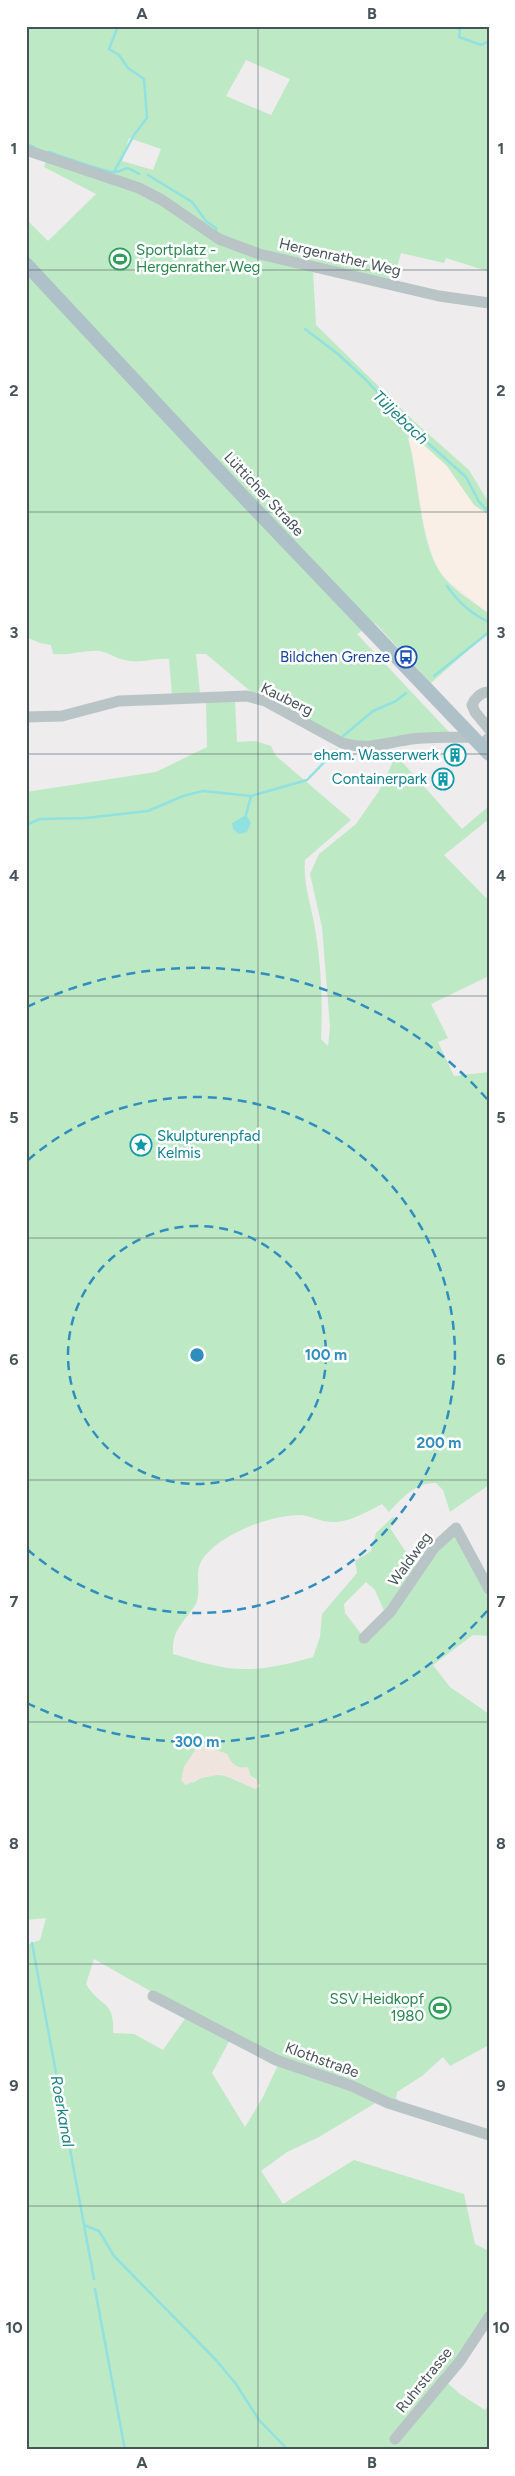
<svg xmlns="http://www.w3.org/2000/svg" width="515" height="2476" font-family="Figtree,sans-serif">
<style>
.commercial{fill:#f9efe6}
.green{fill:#bee9c5;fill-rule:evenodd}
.sand{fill:#efe5de}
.water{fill:#90e1df}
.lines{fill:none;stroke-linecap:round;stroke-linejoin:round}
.stream{stroke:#90e1df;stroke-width:2.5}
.minor{stroke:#b9c4c7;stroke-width:11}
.major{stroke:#aec1c8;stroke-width:14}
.grid{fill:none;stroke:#465357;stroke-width:1;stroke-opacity:0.55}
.ring{fill:none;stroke:#2f8ebd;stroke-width:2.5;stroke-dasharray:9 6}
.labels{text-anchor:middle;stroke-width:5;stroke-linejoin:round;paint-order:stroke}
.leisure-label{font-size:15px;fill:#27864d;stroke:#fff;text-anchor:start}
.street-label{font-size:15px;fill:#465357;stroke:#fff}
.transit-label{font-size:15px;fill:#164399;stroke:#fff;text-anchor:end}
.culture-label{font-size:15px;fill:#0d838f;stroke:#fff;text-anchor:end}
.water-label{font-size:16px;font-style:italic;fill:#1a8180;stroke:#fff}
.centre{fill:#2f8ebd;stroke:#fff;stroke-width:2.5}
.ring-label{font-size:15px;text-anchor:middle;font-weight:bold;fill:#2f8ebd;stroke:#fff;stroke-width:5;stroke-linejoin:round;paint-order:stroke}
.neatline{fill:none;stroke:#465357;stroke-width:2}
.grid-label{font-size:16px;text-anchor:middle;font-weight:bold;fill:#465357}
</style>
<rect width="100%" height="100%" fill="#eeeced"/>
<!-- commercial -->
<path class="commercial" d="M412,435l35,31 27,39 15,10v99l-47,-39 -9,-17 -9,-34 -11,-68 -5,-18z"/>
<!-- green -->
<path class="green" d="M26,26h463v254l-2,-9 -41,-13 -2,5 -43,-10 -7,25 10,15 -91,-23 3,55 100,98 53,47 20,33v12l-15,-10 -27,-39 -34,-31 -5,3c11,38 11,106 34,137 11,15 32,27 47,39v18l-58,51 -56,-60 -18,11 92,98 -68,11 -39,-4 -87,-44 -49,-41h-10l4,39 -28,2 -3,-36c-14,-1 -28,4 -39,2 -12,-1 -20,-8 -30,-10 -10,-2 -33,5 -47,3l-2,-9 -11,-2 -14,-6v-418l22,22 48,-47 -52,-27 5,-14 -23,-8zM246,60l44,19 -19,36 -45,-19zM129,138l32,11 -8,21 -31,-9z
M235,700l2,42 18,-1 16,5 5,10 75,64 -46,40c-2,24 6,44 10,68 6,36 8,74 6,111l7,7 2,-19 -8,-100 -12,-53 9,-20 37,-30 23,-33 17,-36 66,74 27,-23v13l-45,36 45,46v75l-58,28 17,34 -10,4 16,34 35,-4v413l-39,27 -7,-22 -7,-7c-20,-1 -34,15 -47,29l-7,-8c-14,7 -30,17 -46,18 -15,1 -26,-7 -37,-7 -29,0 -81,20 -97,45 -8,12 -1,28 -5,41 -1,5 -6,9 -8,13 -12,14 -17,22 -16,40 24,7 50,16 75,15 22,0 44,-6 65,-12l7,-20 2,-23 35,-41 -2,-12 16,-10 5,-18 17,-16 4,4 -7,7 29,44 37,-44 33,61v47l-16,-1 -40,30 17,22 39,27v331l-39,21 -7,-9 -21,19 -25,16 -1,6 7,7 -113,-43 -58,-26 -20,37 33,54 18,-30 16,-34 100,38 -60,36 -32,15 -26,19 22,33 71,-44 110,34 11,50 14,7v66l-45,63 16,14 25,16 4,-6v46h-463v-505l14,-5 6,-22 -20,2v-1128l130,-20 51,-25 -1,-45zM366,1582l9,8 12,28 -22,21 -20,-26 -1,-9zM207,1747l20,7 5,10 25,16 -2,9c-18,-13 -44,-21 -62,-6l-9,-16 12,-17zM94,1959l95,54 -26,37 -29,-16 -21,-1c2,-34 -13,-25 -27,-49z"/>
<!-- sand -->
<path class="sand" d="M207,1747l20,7c5,10 9,15 21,13l3,10 10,9 -6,3 -34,-15 -23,5 -12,6 -5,-5 3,-13 11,-17z"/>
<!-- water -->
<path class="water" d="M246,815l5,8 -4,9 -8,2 -6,-5 -1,-6z"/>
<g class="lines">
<!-- stream -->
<path class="stream" d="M457,26l3,5 -1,6 22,8 8,-4
M26,144l8,3
M49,152c9,3 60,21 65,20 15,-1 7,-9 25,2
M114,172l20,-37 13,-17 -3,-39 -16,-11 -9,-13 -10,-6 9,-23
M148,175l44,27 14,19 10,7v4
M305,329l33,25 27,25 46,49 55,49 13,25 10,10
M447,586c11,16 24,28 42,36
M434,676l55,-44
M342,737l31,-26 23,-10 10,-8
M246,815l5,-19
M26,825l14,-6 46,-1 62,-7 35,-15 20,-5 48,5 56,-16 29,-30
M32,1943l62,336
M84,2225l15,6 15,25 102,104 20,24 23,36 29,30
M95,2289l30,161"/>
<!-- minor -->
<path class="minor" d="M26,150l113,38 23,12 57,39 40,15 180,42 50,7
M489,692c-8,0 -14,6 -17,13l3,7 14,17
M26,717l36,-1 57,-15 128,-5 18,5 77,42c26,7 39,1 64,-3 21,-4 44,-2 66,-3
M481,745l8,-7
M364,1638l27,-27 43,-63 22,-20 33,61
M153,1996l123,64 76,26 36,17 101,32
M395,2439l65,-78 29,-44"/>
<!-- major -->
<path class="major" d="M26,264l211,226 252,264"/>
</g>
<!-- grid -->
<path class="grid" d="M258,26v2424M26,270h463M26,512h463M26,754h463M26,996h463M26,1238h463M26,1480h463M26,1722h463M26,1964h463M26,2206h463"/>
<!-- distance rings -->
<g class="ring">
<circle cx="197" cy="1355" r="129"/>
<path d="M28 1160A258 258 0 1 1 28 1550"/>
<path d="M487 1611A387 387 0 0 1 27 1703M27 1007A387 387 0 0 1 487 1099"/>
</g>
<!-- icons -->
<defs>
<g id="stadium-ring" transform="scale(1.125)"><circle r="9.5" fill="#fff" stroke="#2e9e5b" stroke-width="1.5"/><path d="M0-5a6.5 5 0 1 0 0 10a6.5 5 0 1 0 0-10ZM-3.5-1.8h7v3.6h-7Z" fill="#2e9e5b"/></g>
<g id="bus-ring" transform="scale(1.125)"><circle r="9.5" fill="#fff" stroke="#1a4fb4" stroke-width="1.5"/><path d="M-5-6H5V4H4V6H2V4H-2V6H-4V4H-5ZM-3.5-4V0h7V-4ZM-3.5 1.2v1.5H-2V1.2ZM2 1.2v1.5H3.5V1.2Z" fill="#1a4fb4"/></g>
<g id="building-ring" transform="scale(1.125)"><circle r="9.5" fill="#fff" stroke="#0f9aa8" stroke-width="1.5"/><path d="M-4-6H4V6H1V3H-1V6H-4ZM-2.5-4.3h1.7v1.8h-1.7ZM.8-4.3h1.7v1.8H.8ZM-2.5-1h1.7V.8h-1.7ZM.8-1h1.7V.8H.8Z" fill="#0f9aa8"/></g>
<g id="sight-ring" transform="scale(1.125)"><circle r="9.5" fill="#fff" stroke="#0f9aa8" stroke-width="1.5"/><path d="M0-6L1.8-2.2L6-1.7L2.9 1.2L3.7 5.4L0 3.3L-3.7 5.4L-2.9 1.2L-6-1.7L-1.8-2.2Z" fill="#0f9aa8"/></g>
</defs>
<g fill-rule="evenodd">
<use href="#stadium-ring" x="120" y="259"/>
<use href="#bus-ring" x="406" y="657"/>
<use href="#building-ring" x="455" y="755"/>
<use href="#building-ring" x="443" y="779"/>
<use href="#sight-ring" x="141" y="1145"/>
<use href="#stadium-ring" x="440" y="2008"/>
</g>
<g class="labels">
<!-- leisure labels -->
<g class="leisure-label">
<text x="136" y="255">Sportplatz -<tspan x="136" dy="17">Hergenrather Weg</tspan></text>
<text x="424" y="2004" text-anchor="end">SSV Heidkopf<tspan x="424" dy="17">1980</tspan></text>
</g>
<!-- street labels -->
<g class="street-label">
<text transform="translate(340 257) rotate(13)" y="5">Hergenrather Weg</text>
<text transform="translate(264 494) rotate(47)" y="5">Lütticher Straße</text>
<text transform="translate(287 699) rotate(26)" y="5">Kauberg</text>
<text transform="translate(410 1559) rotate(-54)" y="5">Waldweg</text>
<text transform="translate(322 2060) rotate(20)" y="5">Klothstraße</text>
<text transform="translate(424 2380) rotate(-51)" y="5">Ruhrstrasse</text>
</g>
<!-- transit labels -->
<g class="transit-label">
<text x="390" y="662">Bildchen Grenze</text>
</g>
<!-- culture labels -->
<g class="culture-label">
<text x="439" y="760">ehem. Wasserwerk</text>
<text x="427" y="784">Containerpark</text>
<text x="157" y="1141" text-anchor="start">Skulpturenpfad<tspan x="157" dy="17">Kelmis</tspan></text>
</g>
<!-- water labels -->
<g class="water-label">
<text transform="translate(401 417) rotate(44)" y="6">Tüljebach</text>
<text transform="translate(63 2111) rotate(80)" y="6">Roerkanal</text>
</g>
</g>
<circle cx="197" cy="1355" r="8" class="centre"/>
<g class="ring-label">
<text x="326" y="1360">100 m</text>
<text x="439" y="1448">200 m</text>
<text x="197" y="1747">300 m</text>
</g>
<!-- border -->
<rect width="515" height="2476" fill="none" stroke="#ffffff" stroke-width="55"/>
<rect x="28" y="28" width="460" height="2420" class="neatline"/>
<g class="grid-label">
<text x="142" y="19">A</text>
<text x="372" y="19">B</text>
<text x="14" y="154">1</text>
<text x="501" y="154">1</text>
<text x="14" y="396">2</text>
<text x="501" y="396">2</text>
<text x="14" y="638">3</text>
<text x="501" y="638">3</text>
<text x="14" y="881">4</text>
<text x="501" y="881">4</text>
<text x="14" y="1123">5</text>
<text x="501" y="1123">5</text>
<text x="14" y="1365">6</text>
<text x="501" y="1365">6</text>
<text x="14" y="1607">7</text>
<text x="501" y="1607">7</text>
<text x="14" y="1849">8</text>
<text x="501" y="1849">8</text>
<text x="14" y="2091">9</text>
<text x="501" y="2091">9</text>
<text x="14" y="2333">10</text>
<text x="501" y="2333">10</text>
<text x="142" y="2468">A</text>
<text x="372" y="2468">B</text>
</g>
</svg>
